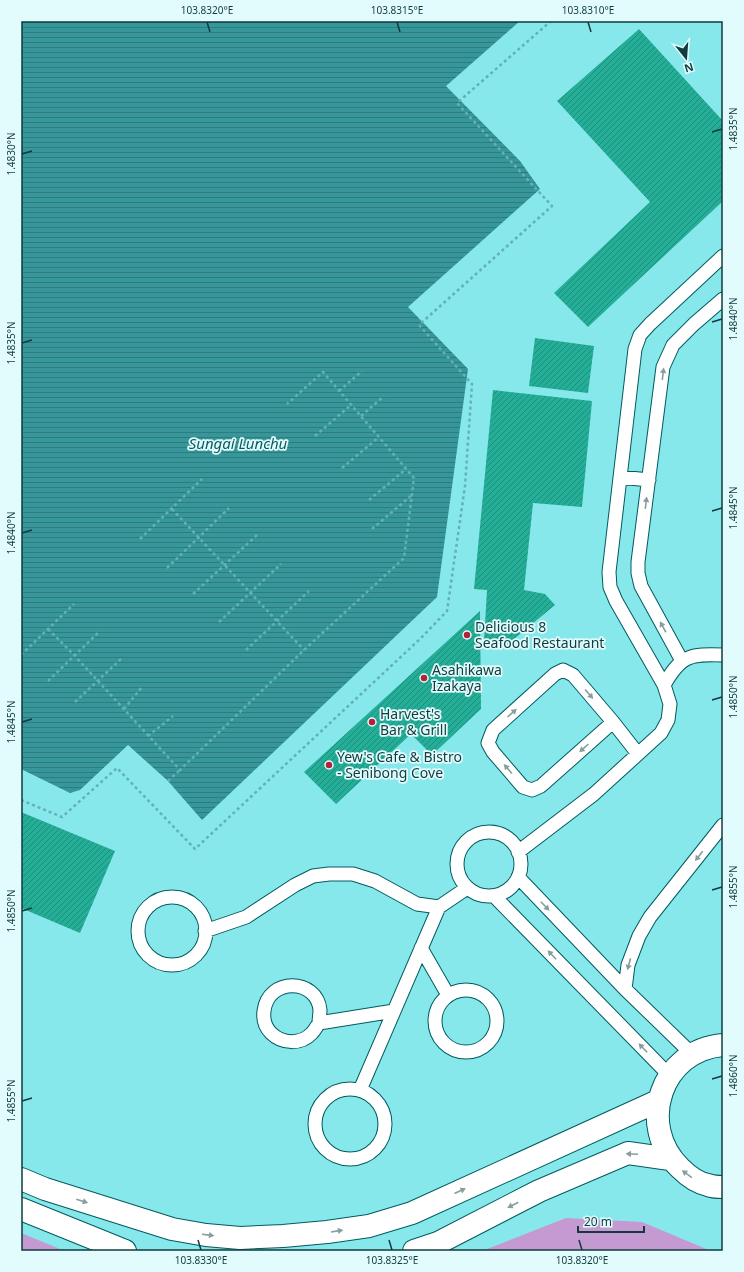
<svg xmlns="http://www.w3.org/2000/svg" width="744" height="1272" font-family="'Noto Sans',sans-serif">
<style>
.park{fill:#c599d1}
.water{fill:url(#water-rules)}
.building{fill:url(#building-hatch)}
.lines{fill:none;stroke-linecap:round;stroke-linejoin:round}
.service-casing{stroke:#005a5e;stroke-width:15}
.minor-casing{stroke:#005a5e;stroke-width:24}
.path{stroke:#62b2b5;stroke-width:2.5;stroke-dasharray:3 3;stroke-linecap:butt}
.service{stroke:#fff;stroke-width:13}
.minor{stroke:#fff;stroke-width:22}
.oneway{fill:#889d9e}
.ticks{fill:none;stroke:#113b3d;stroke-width:1.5}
.poi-dot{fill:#b42239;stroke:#e2fcfd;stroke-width:1.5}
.labels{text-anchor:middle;stroke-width:3.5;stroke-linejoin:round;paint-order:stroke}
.poi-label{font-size:14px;fill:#113b3d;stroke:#e2fcfd;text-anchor:start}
.water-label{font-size:15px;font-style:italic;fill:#095b5e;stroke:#e2fcfd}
.neatline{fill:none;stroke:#113b3d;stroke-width:1.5}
.ticks-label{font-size:10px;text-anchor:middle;fill:#113b3d}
</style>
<defs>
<pattern id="water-rules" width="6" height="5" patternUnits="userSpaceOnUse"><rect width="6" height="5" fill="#37969a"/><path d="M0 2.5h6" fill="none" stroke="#2d7c7f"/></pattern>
<pattern id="building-hatch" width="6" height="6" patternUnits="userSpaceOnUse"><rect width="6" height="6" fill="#24ae98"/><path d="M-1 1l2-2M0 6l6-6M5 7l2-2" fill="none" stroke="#1e8f7d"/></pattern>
</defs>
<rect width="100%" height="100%" fill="#87e8ec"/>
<!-- park -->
<path class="park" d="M566,1218l76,4 69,29h-229z
M21,1233l44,18h-44z"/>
<!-- water -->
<path class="water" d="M21,21h499l-74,65 74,75 20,28 -132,118 60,62 -31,228 -235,223 -34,-39 -40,-36 -48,45 -10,3 -49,-24z"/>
<!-- building -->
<path class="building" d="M639,29l84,92v80l-135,126 -34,-34 96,-91 -93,-101z
M535,338l59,8 -6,47 -59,-7z
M493,390l99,11 -10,106 -49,-4 -9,87 21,4 10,11 -47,39 -24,-2 3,-52 -13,-1z
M480,611l1,98 -49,46 -21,-21 -75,70 -32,-32z
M21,812l94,39 -35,82 -59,-25z"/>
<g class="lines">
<!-- service casing -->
<g class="service-casing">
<path id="service" d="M620,477l29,3
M682,661l-41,-75 -3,-13v-11l25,-195 10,-22 21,-21 29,-25
M664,685c17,-30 26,-31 59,-30
M613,722l-72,64 -9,4 -9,-3 -30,-35 -5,-9 5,-13 62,-56 8,-4 10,5 40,47 25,32
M457 864a32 32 0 1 1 64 0a32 32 0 1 1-64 0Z
M518,852l76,-58 67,-61 7,-13 2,-16 -6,-19 -48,-84 -6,-14 -1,-15 26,-223 5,-14 10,-11 73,-68
M518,877l107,112 68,66
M494,896l176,180
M138 931a34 34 0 1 1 68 0a34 34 0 1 1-68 0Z
M205,931l41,-14 49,-32 18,-9 16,-2h24l22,7 42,23 22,3 28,-19
M421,948l27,47
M625,989l3,-24 11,-29 11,-19 73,-92
M435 1021a31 31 0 1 1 62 0a31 31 0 1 1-62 0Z
M319,1023c0,-4 1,-9 1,-13 -3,-32 -52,-33 -56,1 -1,8 1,16 7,22 11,11 30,12 41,0 3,-3 5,-7 7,-10l75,-12
M315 1124a35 35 0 1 1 70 0a35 35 0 1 1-70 0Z
M360,1090l79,-183"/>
</g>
<!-- minor casing -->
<g class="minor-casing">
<path id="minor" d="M723,1045c-62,5 -87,80 -43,123 7,7 18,15 28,17 5,2 10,2 15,2
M21,1179l24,10 127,40 34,6 34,3 43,-2 44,-4 42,-6 43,-13 246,-112
M21,1209l104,42
M414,1251l24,-8 101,-52 89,-38 42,6"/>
</g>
<!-- path -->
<path class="path" d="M339,391l23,-20
M361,416l23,-20
M315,436l36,-31
M342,468l37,-31
M369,500l37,-31
M172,509l132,141
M372,529l40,-34
M140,539l62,-60
M167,568l62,-60
M193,594l64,-59
M219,622l62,-58
M48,629l26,26 106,115 124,-120 100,-92 10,-80 -91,-106 -36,32
M246,650l63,-59
M21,655l53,-51
M48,681l52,-50
M75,702l47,-44
M124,709l18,-22
M148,736l25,-20
M168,781l12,-11
M21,800l41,17 55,-49 78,81 225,-210 27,-28 18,-125 7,-102 -53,-59 133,-119 -95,-103 94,-82"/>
<!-- service -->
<use href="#service" class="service"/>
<!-- minor -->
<use href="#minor" class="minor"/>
</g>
<!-- one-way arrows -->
<defs><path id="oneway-solid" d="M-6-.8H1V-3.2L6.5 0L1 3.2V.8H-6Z"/></defs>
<g class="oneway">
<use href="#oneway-solid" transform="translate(663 374) rotate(-83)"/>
<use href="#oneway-solid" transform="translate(646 503) rotate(-83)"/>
<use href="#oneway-solid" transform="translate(663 627) rotate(-119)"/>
<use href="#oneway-solid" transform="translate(589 694) rotate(49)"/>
<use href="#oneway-solid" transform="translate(512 713) rotate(-42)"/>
<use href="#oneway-solid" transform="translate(584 748) rotate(138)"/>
<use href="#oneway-solid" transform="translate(508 769) rotate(-131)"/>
<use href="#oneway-solid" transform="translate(699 856) rotate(128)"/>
<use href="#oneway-solid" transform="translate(545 906) rotate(46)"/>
<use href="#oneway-solid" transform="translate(552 955) rotate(-134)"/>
<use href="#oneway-solid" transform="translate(629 964) rotate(105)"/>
<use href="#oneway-solid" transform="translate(643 1048) rotate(-134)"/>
<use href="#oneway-solid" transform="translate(632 1154) rotate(-178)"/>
<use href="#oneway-solid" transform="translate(687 1174) rotate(-144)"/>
<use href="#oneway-solid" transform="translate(460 1191) rotate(-24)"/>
<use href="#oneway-solid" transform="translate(82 1201) rotate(17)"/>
<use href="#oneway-solid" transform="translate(513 1205) rotate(153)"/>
<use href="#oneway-solid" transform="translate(337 1231) rotate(-9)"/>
<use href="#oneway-solid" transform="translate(208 1235) rotate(7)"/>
</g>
<!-- ticks -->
<path class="ticks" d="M207,22l3,10M397,22l3,10M588,22l3,10M712,132l10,-3M22,154l10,-3M712,322l10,-3M22,343l10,-3M712,511l10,-3M22,533l10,-3M712,700l10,-3M22,722l10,-3M712,890l10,-3M22,911l10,-3M712,1079l10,-3M22,1101l10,-3M198,1240l3,10M389,1240l3,10M579,1240l3,10"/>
<!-- markers -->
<g class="poi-dot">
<circle cx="467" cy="635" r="4"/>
<circle cx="424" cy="678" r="4"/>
<circle cx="372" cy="722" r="4"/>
<circle cx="329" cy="765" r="4"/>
</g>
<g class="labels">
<!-- poi labels -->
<g class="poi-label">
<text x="475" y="632">Delicious 8<tspan x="475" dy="16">Seafood Restaurant</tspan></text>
<text x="432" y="675">Asahikawa<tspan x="432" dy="16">Izakaya</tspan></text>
<text x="380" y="719">Harvest's<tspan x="380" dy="16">Bar &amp; Grill</tspan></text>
<text x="337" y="762">Yew's Cafe &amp; Bistro<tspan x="337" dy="16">- Senibong Cove</tspan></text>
</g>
<!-- water labels -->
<g class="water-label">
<text x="238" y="449">Sungai Lunchu</text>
</g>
</g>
<!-- border -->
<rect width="744" height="1272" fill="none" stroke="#e2fcfd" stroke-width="44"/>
<!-- north arrow -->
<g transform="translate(686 58) rotate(163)" stroke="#e2fcfd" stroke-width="3" paint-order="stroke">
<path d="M0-3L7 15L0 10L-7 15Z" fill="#113b3d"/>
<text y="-6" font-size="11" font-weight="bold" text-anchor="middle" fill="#113b3d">N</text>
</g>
<!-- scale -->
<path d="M578 1226v6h66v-6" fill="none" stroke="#113b3d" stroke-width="2"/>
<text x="584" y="1226" font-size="12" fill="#113b3d" stroke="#e2fcfd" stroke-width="3" paint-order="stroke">20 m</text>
<rect x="22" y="22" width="700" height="1228" class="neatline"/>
<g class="ticks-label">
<text x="207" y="14">103.8320°E</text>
<text x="397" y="14">103.8315°E</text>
<text x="588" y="14">103.8310°E</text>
<text transform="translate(733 129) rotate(-90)" y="4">1.4835°N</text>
<text transform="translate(11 154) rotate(-90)" y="4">1.4830°N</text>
<text transform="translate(733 319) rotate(-90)" y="4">1.4840°N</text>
<text transform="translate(11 343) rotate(-90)" y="4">1.4835°N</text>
<text transform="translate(733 508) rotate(-90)" y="4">1.4845°N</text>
<text transform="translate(11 533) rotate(-90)" y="4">1.4840°N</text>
<text transform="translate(733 697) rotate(-90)" y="4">1.4850°N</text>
<text transform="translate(11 722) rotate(-90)" y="4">1.4845°N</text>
<text transform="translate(733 887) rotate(-90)" y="4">1.4855°N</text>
<text transform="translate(11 911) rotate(-90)" y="4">1.4850°N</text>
<text transform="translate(733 1076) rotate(-90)" y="4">1.4860°N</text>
<text transform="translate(11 1101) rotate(-90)" y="4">1.4855°N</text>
<text x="201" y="1264">103.8330°E</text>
<text x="392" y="1264">103.8325°E</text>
<text x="582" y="1264">103.8320°E</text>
</g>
</svg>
